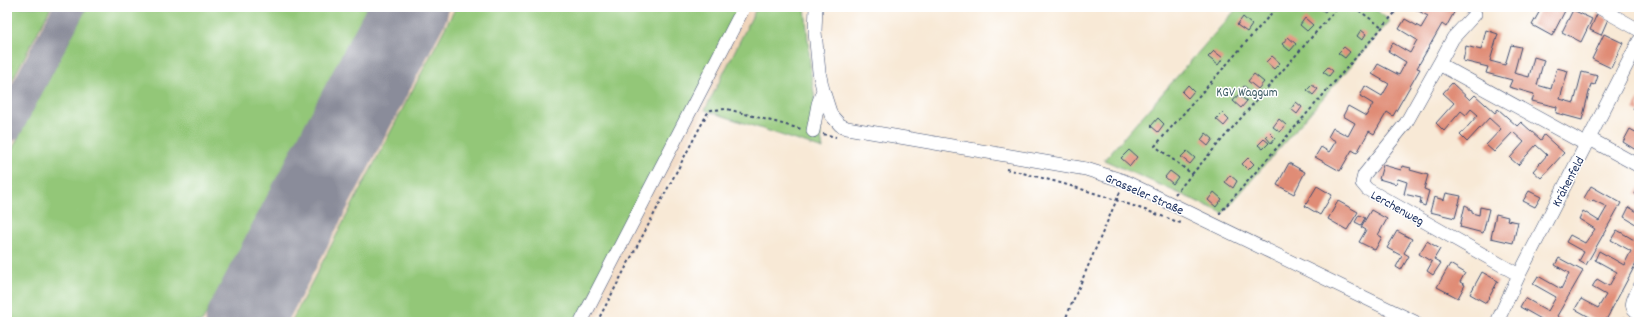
<svg xmlns="http://www.w3.org/2000/svg" width="1646" height="329" font-family="Dekko,sans-serif">
<style>
.built{fill:#f0d5bc}
.green{fill:#93c778;stroke:#577b6b}
.lines{fill:none;stroke-linecap:round;stroke-linejoin:round}
.taxiway{stroke:#8a8c9a;stroke-width:31}
.runway{stroke:#8a8c9a;stroke-width:77}
.building{fill:#e08c76}
.minor-casing{stroke:#3c4b70;stroke-width:14}
.path{stroke:#3c4b70;stroke-width:2;stroke-dasharray:3 3;stroke-linecap:butt}
.minor{stroke:#fff;stroke-width:13}
.labels{text-anchor:middle;stroke-width:3;stroke-linejoin:round;paint-order:stroke}
.park-label{font-size:13px;fill:#3f5d66;stroke:#fff}
.street-label{font-size:13px;fill:#1b2f5e;stroke:#fff}
</style>
<rect width="100%" height="100%" fill="#fff"/>
<filter id="ink" filterUnits="userSpaceOnUse"><feTurbulence type="fractalNoise" baseFrequency=".025" numOctaves="2"/><feDisplacementMap in="SourceGraphic" scale="8" xChannelSelector="R" yChannelSelector="G"/><feConvolveMatrix kernelMatrix="1 2 1 2 8 2 1 2 1" color-interpolation-filters="sRGB"/></filter>
<filter id="wash" filterUnits="userSpaceOnUse"><feTurbulence type="fractalNoise" baseFrequency=".012" numOctaves="4" result="noise"/><feDisplacementMap in="SourceGraphic" scale="16" xChannelSelector="R" yChannelSelector="G"/><feGaussianBlur stdDeviation="0.9" result="paint"/><feColorMatrix in="noise" values="0 0 0 0 0 0 0 0 0 0 0 0 0 0 0 0 0 1.4 0 .05"/><feComposite in="paint" operator="in"/></filter>
<g filter="url(#wash)">
<rect width="100%" height="100%" fill="#f8e9d6"/>
<!-- built -->
<path class="built" d="M7,7h751l-163,315h-588z"/>
<!-- green -->
<path class="green" d="M7,7h44l-44,83z
M87,7h281l-166,315h-195v-163z
M456,7h287l-166,315h-286z
M757,7h48l6,67 12,75 -118,-39z
M1238,7h134l18,14 -167,192 -119,-53z"/>
<g class="lines">
<!-- taxiway -->
<path class="taxiway" d="M7,127l63,-120"/>
<!-- runway -->
<path class="runway" d="M244,322l166,-315"/>
</g>
<g id="blocks">
<!-- building -->
<path class="building" d="M1318,7h11l-4,5z
M1411,7h23l6,3 1,-3h16l-11,20 -4,-3 -25,44 3,1 -27,47 -6,-4 -13,22 -5,-3 -12,22 -5,-3 -12,21 -25,-14 6,-10 8,5 7,-11 -8,-4 5,-9 15,8 7,-13 -12,-7 5,-10 18,10 7,-12 -13,-8 5,-10 17,10 7,-12 -17,-10 6,-10 21,11 7,-13 -18,-11 5,-8 17,10 7,-13 -18,-11 6,-10 16,9 7,-12z
M1515,7h9l-2,4z
M1542,7h25l-15,29 -20,-11z
M1573,10l19,9 -11,23 -19,-10z
M1597,14l11,5 -7,16 -11,-5z
M1243,17l9,8 -5,7 -10,-7z
M1305,18l8,7 -6,6 -7,-6z
M1361,30l5,4 -4,6 -5,-4z
M1486,30l12,4 -8,27 15,4 6,-20 10,2 -7,26 15,4 5,-20 10,3 -7,25 14,4 6,-21 11,3 -8,28 14,4 8,-31 16,4 -3,9 -4,-1 -9,36 -26,-7 1,-6 -25,-6 2,-7 -25,-7 3,-7 -26,-7 2,-6 -25,-6 3,-15 15,4z
M1604,34l19,9 -12,25 -19,-9z
M1288,37l8,7 -6,7 -8,-7z
M1344,47l6,5 -5,6 -7,-5z
M1214,51l9,7 -5,7 -10,-8z
M1272,56l8,7 -6,6 -8,-7z
M1328,67l5,4 -4,5 -6,-4z
M1254,74l10,8 -6,7 -10,-8z
M1452,83l18,17 5,-5 20,18 3,-4 19,17 4,-4 20,18 3,-5 20,18 -23,25 -8,-7 14,-16 -11,-10 -18,20 -8,-7 14,-16 -11,-10 -19,20 -8,-7 15,-16 -12,-11 -22,24 -7,-7 18,-20 -7,-6 -5,6 -5,-4 -17,20 -8,-8 18,-20 -11,-10z
M1188,85l6,6 -6,7 -6,-6z
M1312,85l6,4 -5,6 -6,-5z
M1244,86l4,3 -3,3 -3,-3z
M1238,95l9,6 -6,7 -8,-7z
M1639,99v14l-6,-4z
M1296,102l6,5 -5,7 -6,-5z
M1222,113l7,7 -5,6 -8,-7z
M1158,118l6,6 -6,8 -7,-6z
M1279,119l7,6 -6,7 -7,-5z
M1630,129l9,5v18l-16,-10z
M1206,133l7,6 -5,7 -7,-6z
M1270,133l5,5 -4,5 -5,-6z
M1264,139l5,4 -6,6 -5,-4z
M1129,150l8,7 -7,9 -9,-8z
M1187,151l8,7 -5,6 -9,-7z
M1248,158l6,6 -6,6 -6,-6z
M1289,163l16,9 -11,22 -17,-9z
M1383,165l18,5 1,-4 9,2 -1,2 18,5 -4,14 5,2 -4,15 -5,-2 1,-6 -17,-4 3,-12 -9,-3 -2,5 -17,-5z
M1170,171l8,6 -5,7 -8,-7z
M1230,175l7,6 -4,7 -8,-6z
M1317,186l15,9 -12,20 -15,-9z
M1591,186l30,17 -35,62 -7,-4 5,-9 -18,-10 4,-7 15,8 10,-14 -16,-10 4,-8 16,10 8,-14 -14,-7 -2,2 -7,-4z
M1639,187v9l-4,-2z
M1529,191l12,6 -6,10 -12,-6z
M1214,192l8,7 -6,8 -8,-7z
M1446,193l15,3 -6,22 -25,-6 4,-15 10,3z
M1338,201l20,11 -11,18 -19,-11z
M1465,205l4,2v2l3,1v3l7,2 1,-8 9,2 -6,24 -23,-6z
M1629,207l10,6v13l-15,-9z
M1371,210l16,9 -9,16 4,2 -7,13 -16,-8 7,-12 -5,-3z
M1496,214l12,3 -1,3 11,2 -5,21 -22,-5z
M1359,215l6,3 -4,7 -6,-3z
M1617,230l19,11 3,-5v22l-34,64h-11l1,-2 -20,-11 6,-10 17,9 8,-13 -14,-8 5,-8 12,7 8,-14 -22,-12 4,-9 25,14 7,-14 -20,-11z
M1397,231l15,8 -8,14 5,3 -8,14 -5,-3 6,-11 -15,-8z
M1427,241l13,8 -6,10 7,4 -8,12 -6,-4 5,-9 -13,-8z
M1559,258l24,13 -26,45 10,6h-25l1,-2 -23,-13 5,-9 23,13 8,-14 -23,-13 5,-8 23,13 8,-16 -14,-8z
M1450,264l15,9 -5,9 5,3 -7,13 -21,-11z
M1482,272l16,9 -12,22 -16,-9z
M1624,317l9,5h-13z"/>
</g>
</g>
<g filter="url(#ink)">
<use href="#blocks" fill-opacity="0" stroke="#3c4b70" stroke-width="1"/>
<g class="lines">
<!-- minor casing -->
<g class="minor-casing">
<path id="minor" d="M816,7l-1,25 4,40 4,18 8,25 9,10 7,3 239,41 38,12 291,141
M1598,7l41,23
M1439,64l14,-26 22,-24
M813,131l5,-27 5,-14
M1590,139l49,27
M1519,275l-152,-86 -5,-6 2,-8 42,-52 33,-59 148,81
M1639,288c-5,10 -12,19 0,25
M581,322l163,-315
M1497,322l22,-47 120,-234"/>
</g>
<!-- path -->
<path class="path" d="M1354,7l28,20
M823,134l13,3
M1006,169c61,14 119,33 177,55
M1192,174l146,-167
M1175,194l17,-20 -37,-28 122,-139
M1219,214l181,-207
M597,322l110,-208 4,-4 16,-1 74,20
M1064,322l56,-130"/>
<!-- minor -->
<use href="#minor" class="minor"/>
</g>
</g>
<g class="labels">
<!-- park labels -->
<g class="park-label">
<text x="1247" y="96">KGV Waggum</text>
</g>
<!-- street labels -->
<g class="street-label">
<text transform="translate(1567 181) rotate(-62)" y="5">Krähenfeld</text>
<text transform="translate(1145 193) rotate(24)" y="5">Grasseler Straße</text>
<text transform="translate(1398 207) rotate(29)" y="5">Lerchenweg</text>
</g>
</g>
<!-- margin -->
<rect width="1646" height="329" fill="none" stroke="#fff" stroke-width="24"/>
</svg>
